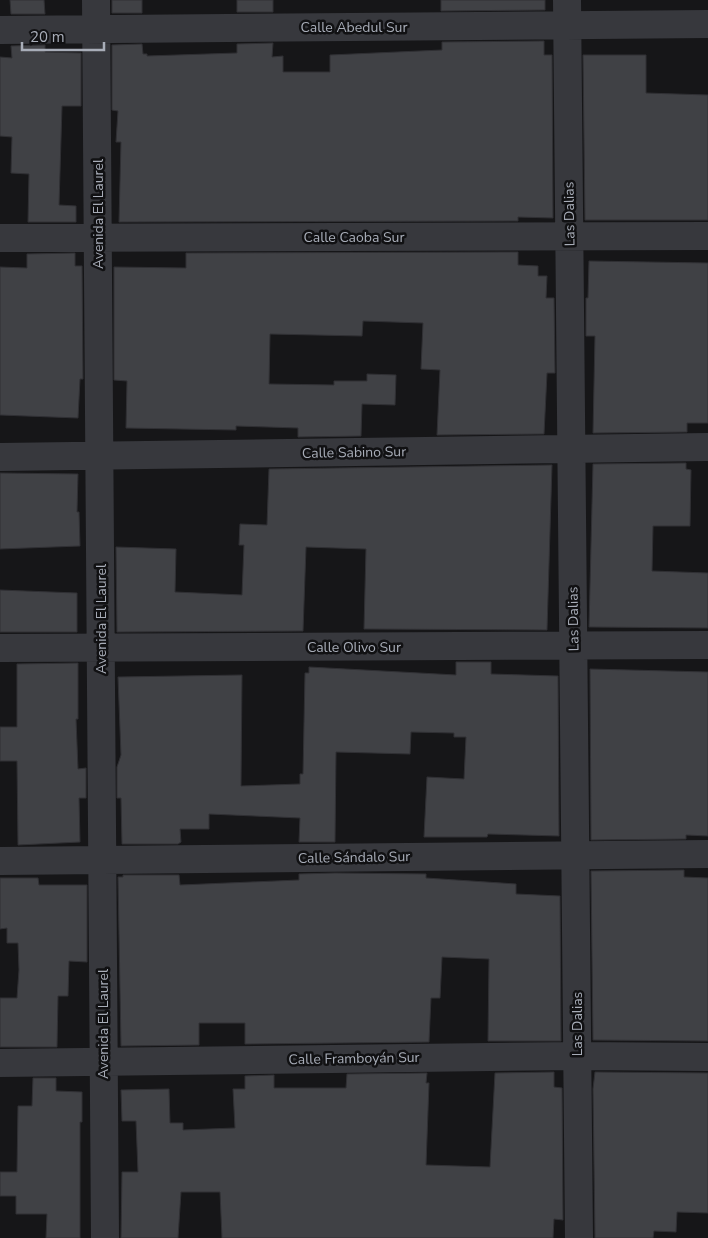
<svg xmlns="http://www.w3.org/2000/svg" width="708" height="1238" font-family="'Nunito Sans',sans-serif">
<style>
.building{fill:#404145;stroke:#303034}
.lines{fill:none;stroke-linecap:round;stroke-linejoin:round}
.minor{stroke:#37383d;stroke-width:28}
.labels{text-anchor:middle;stroke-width:5;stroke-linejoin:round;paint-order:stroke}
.street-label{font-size:14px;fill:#a8adb8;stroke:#111113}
</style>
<rect width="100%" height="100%" fill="#161618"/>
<!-- building -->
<path class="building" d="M10,0h34l1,14h-34z
M112,0h30v13h-30z
M237,0h36v12h-36z
M441,0h104v10l-104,1z
M544,41v14h8l1,163 -35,-1v4l-399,1 2,-80h-5l2,-31 -6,-1v-65l30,-1 1,10h4v2l90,-3v-9l36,-1 -1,14 11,-1v16h47v-17l112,-5v-8z
M45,45v7l36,1v53h-19l-3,99 17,1v16h-48l1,-48 -18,-1 1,-36 -12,-1v-79l12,1 -1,-12z
M583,55h63v38l62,2v125h-123z
M518,252v13l20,1v10h9l-1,22h8l1,75h-8l-3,61 -107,1 3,-65 -19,-1 2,-46 -60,-2 -1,15 -92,-2 -1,50 65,1v-4h33v-7l29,1 -1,30 -33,-1 -1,32 -63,1v-9l-62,-2v4l-110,-2 1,-47 -13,-1v-113l72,1v-15z
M75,253v13h7l1,113h-3l-2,39 -78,-3v-148l27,1v-14z
M589,261l119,2v160h-21v9l-94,1 2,-97h-9v-38h2z
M686,463v6l5,1 -1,56h-37l-1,45 56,2v55l-119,-1 4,-163z
M552,465l-5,165 -183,-1 2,-80 -60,-2 -3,84 -186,1 -1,-85 60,2 -1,43 67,3 2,-50h-5l1,-21 27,1 2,-56z
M0,473l78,1 -1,38h2l1,34 -80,3z
M0,590l77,3v39h-77z
M456,662h35v12l67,2 1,160 -71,-2 -1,3h-63l3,-60 37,2 2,-42h-12v-4l-43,-1 -1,22 -74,-2 -1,90h-36l1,-24 -91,-4v15h-29l1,13 -3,2h-56l-1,-46h-4v-31l4,-12 -3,-78 124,-2 -1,111 59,-2v-10h3l2,-101h4v-6l147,8z
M78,663v56h-2l2,50 8,-1v30h-7l1,44 -62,3 -1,-84h-17v-34h17v-63z
M590,669l118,3v164l-22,-1v4l-95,1z
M684,870v7l24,1v163l-115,-1 -2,-169z
M335,873l91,1v4l90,6v10l44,2 1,145h-73l1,-82 -47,-2 -2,41h-9l-2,44 -184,2v-21h-46v22l-78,1 -3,-169h5v-2h56l1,10 119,-5v-6z
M0,878h38l1,7h48v77l-18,-1 -1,35h-10l-1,51h-57v-49h17l2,-28 -1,-27h-11v-15l-7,1z
M554,1072v15l8,1 1,132 -9,-1 -1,19h-331l-2,-46h-39l-3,46h-57l1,-66h16l-2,-51h-14l-1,-31 48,-1 1,34h13v7l52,-2 -2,-39h12v-13l29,-1v13h72l1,-14 80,-1 -1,10h3l-3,82 64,2 5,-94z
M595,1072l113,1v140l-31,-1 -1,20 -22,-1 -1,7h-58l-2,-149z
M33,1078h23v13l26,1v30h-2v116h-34l1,-24h-31v-18h-16v-24h17l1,-66h14z"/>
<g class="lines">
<!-- minor -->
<path class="minor" d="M96,0l9,1238
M567,0l12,1238
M0,30l708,-6
M0,238l708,-2
M0,457l708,-10
M0,648l708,-3
M0,861l708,-7
M0,1063l577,-7 131,1"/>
</g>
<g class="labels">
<!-- street labels -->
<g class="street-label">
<text x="354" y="32">Calle Abedul Sur</text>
<text transform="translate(98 214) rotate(-90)" y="5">Avenida El Laurel</text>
<text transform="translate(569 214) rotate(-91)" y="5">Las Dalias</text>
<text x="354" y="242">Calle Caoba Sur</text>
<text transform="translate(354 452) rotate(-1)" y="5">Calle Sabino Sur</text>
<text transform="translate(101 619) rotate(-90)" y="5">Avenida El Laurel</text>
<text transform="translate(573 619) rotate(-91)" y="5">Las Dalias</text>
<text x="354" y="652">Calle Olivo Sur</text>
<text transform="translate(354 857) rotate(-1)" y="5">Calle Sándalo Sur</text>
<text transform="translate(103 1024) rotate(-90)" y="5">Avenida El Laurel</text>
<text transform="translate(577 1024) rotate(-90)" y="5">Las Dalias</text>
<text transform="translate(354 1058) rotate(-1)" y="5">Calle Framboyán Sur</text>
</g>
</g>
<!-- scale -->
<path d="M22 42v8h82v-8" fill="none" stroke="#a8adb8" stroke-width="2.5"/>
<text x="30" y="42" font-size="15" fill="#a8adb8" stroke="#111113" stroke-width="4" paint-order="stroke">20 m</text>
</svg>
